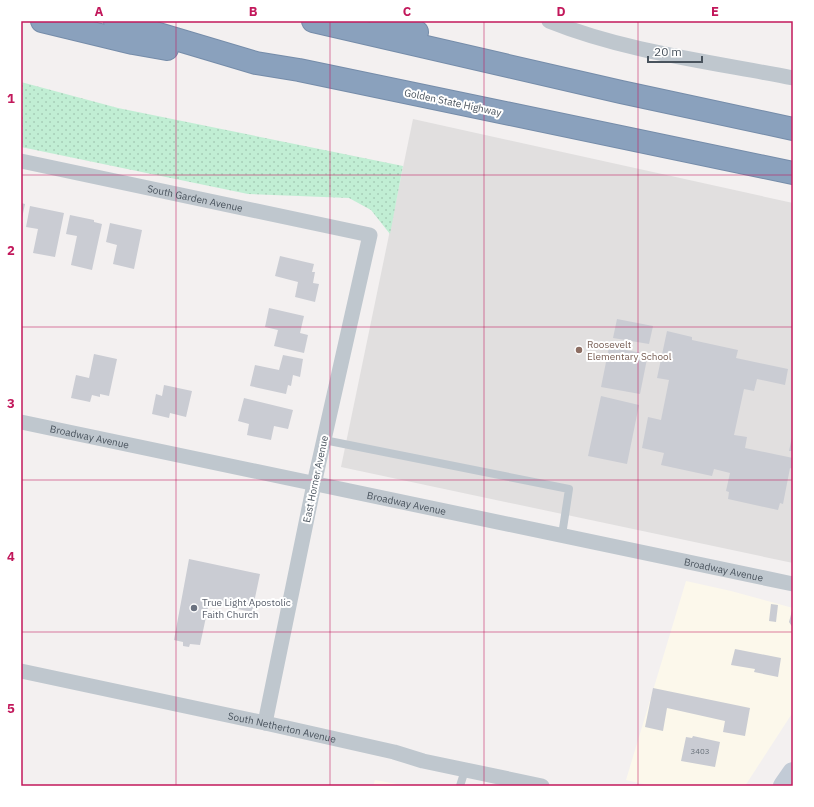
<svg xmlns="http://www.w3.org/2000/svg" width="814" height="807" font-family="'IBM Plex Sans',sans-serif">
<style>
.commercial{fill:#fcf8eb}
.education{fill:#e1dfdf}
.grass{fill:url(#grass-dots)}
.building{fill:#caccd3}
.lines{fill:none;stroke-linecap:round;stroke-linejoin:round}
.highway-casing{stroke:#758ca9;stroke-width:24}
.lane{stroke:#bfc7ce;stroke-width:8}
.street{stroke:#bfc7ce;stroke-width:15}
.secondary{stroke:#c2cbd6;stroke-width:22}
.highway{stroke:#8aa1bd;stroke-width:22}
.grid{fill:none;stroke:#c2185b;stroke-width:1;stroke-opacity:0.55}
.education-dot{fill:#8d6e63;stroke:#fff;stroke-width:1.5}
.worship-dot{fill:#6b7280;stroke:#fff;stroke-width:1.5}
.labels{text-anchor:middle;stroke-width:4;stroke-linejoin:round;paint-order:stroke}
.number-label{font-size:8px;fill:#69717a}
.street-label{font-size:10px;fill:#49535d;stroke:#fff}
.education-label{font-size:10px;fill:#785e54;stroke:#fff;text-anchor:start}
.worship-label{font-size:10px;fill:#5b616d;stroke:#fff;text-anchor:start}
.neatline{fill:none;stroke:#c2185b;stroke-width:1.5}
.grid-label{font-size:13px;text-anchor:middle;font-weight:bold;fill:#c2185b}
</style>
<defs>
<pattern id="grass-dots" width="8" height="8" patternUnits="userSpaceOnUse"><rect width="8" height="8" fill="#c1eed4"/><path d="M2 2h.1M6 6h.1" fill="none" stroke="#a7ceb8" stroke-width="1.8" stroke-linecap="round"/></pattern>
</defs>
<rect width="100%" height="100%" fill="#f3f0f0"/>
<!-- commercial -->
<path class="commercial" d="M686,581l45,10 62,17v104l-48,74h-93l-26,-6z
M375,780l33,6h-35z"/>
<!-- education -->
<path class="education" d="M413,119l380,84v360l-452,-96z"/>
<!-- grass -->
<path class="grass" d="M21,82l97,26 285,58 -13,68 -19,-24 -22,-12 -101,-4 -227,-47z"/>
<!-- building -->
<path class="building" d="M21,203l4,1 -3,14h-1z
M30,206l34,7 -9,44 -22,-4 5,-24 -12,-2z
M70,215l24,5v2l8,2 -10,46 -21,-5 6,-29 -11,-2z
M110,223l32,7 -8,39 -21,-5 4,-19 -11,-3z
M280,256l34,8 -2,8h3l-2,11 6,1 -4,18 -20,-5 3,-15 -23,-6z
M269,308l35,8 -4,17 8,2 -4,18 -30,-7 4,-16 -13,-3z
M617,319l36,7 -4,18 -36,-6z
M667,331l25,6v3l46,10 -2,8 52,11 -3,16 -28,-6 -3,12 -10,-2 -10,46 13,2 -2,11 48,10v11l-3,-1 -7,36 -3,-1 -2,7 -50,-11 1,-7 -3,-1 4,-18 -16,-4 -2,7 -51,-11 3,-12 -22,-5 6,-31 13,3 8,-40 -12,-2z
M609,347l39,7 -8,40 -39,-7z
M94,354l23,5 -8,37 -9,-2v3l-8,-2 -2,7 -19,-4 5,-23 13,3z
M283,355l20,4 -3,18 -7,-2 -2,11 -3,-1 -2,9 -36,-8 5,-21 24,5z
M164,385l28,6 -6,26 -16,-4 -1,5 -17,-4 4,-20 6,2z
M601,396l38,9 -12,59 -39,-8z
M244,398l49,12 -5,19 -14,-3 -3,14 -24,-5 2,-11 -11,-3z
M792,437h1v14h-4z
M189,559l71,15 -8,38 -43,-9 -9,42 -10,-1 -1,3 -6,-1v-4l-9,-2z
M771,604l7,1 -2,17 -7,-1z
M793,607v21l-4,-6z
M735,649l46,9 -3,19 -24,-5 1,-3 -24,-4z
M653,688l97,20 -5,28 -22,-4 2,-11 -58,-13 -4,23 -18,-4z
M693,736l27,6 -5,25 -34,-6 5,-24 6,1z"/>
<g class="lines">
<!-- highway casing -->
<g class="highway-casing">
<path id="highway" d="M42,21l91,22 34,6
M115,21l141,42 43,7 494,103
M313,21l308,71 172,37
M381,21l36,11"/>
</g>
<!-- lane -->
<path class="lane" d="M324,440l245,49 -7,46
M460,786l5,-16"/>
<!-- street -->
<g class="street">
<path d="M549,21c77,31 163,41 244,57"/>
<path id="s1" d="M21,161l349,74 -56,249 -49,239"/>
<path id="s2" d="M21,422l772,162"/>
<path id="s3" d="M21,671l244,52 129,29 29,9 119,25"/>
</g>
<!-- secondary -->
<path class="secondary" d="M784,786l9,-13"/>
<!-- highway -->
<use href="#highway" class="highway"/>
</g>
<!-- grid -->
<path class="grid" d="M176,21v765M330,21v765M484,21v765M638,21v765M21,175h772M21,327h772M21,480h772M21,632h772"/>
<!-- markers -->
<circle class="education-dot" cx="579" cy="350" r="4"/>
<circle class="worship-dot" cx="194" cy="608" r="4"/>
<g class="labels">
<!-- number labels -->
<g class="number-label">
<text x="700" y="754">3403</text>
</g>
<!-- street labels -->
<g class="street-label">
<text transform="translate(453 102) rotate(12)" y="4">Golden State Highway</text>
<text dy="4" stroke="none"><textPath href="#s1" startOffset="178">South Garden Avenue</textPath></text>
<text dy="4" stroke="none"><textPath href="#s2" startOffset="70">Broadway Avenue</textPath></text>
<text transform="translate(315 479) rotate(-78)" y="4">East Horner Avenue</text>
<text dy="4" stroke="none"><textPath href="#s2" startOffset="394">Broadway Avenue</textPath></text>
<text dy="4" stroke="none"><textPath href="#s2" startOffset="718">Broadway Avenue</textPath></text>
<text dy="4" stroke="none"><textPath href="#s3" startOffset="267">South Netherton Avenue</textPath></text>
</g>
<!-- education labels -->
<g class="education-label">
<text x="587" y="348">Roosevelt<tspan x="587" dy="12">Elementary School</tspan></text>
</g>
<!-- worship labels -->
<g class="worship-label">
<text x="202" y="606">True Light Apostolic<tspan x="202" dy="12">Faith Church</tspan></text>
</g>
</g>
<!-- border -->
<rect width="814" height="807" fill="none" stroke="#ffffff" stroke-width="44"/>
<!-- scale -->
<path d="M648 56v6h54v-6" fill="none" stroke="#49535d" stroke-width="2"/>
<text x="654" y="56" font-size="12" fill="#49535d" stroke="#ffffff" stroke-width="3" paint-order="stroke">20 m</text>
<rect x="22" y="22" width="770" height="763" class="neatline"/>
<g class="grid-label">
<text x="99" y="16">A</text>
<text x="253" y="16">B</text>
<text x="407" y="16">C</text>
<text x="561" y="16">D</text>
<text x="715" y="16">E</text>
<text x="11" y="103">1</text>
<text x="11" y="255">2</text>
<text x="11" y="408">3</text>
<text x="11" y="561">4</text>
<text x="11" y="713">5</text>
</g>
</svg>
